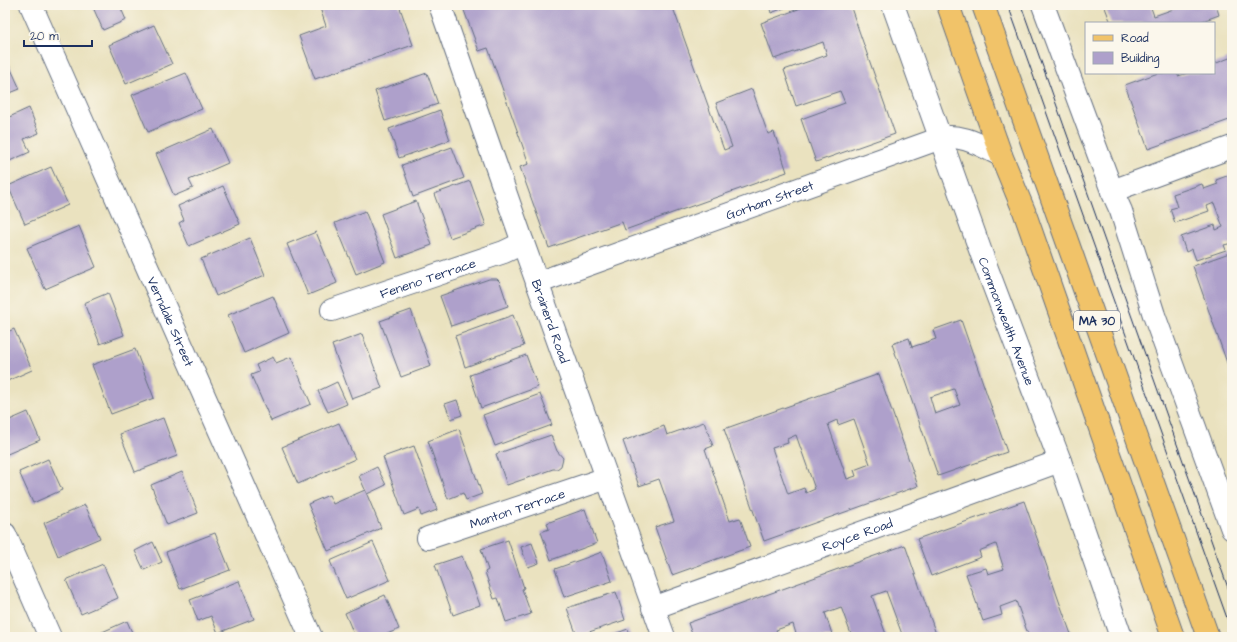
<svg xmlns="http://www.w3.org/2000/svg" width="1237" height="642" font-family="'Architects Daughter',sans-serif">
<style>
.building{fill:#aea0cb;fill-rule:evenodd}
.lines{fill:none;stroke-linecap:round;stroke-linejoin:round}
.minor-casing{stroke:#636e80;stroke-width:24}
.major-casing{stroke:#636e80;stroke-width:24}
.minor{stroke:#fff;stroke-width:22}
.major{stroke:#f1c369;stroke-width:22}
.tram{stroke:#1b2f5e;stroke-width:1}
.labels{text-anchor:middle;stroke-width:3;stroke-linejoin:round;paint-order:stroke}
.shield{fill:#fbf7ec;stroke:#5e6b89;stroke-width:1}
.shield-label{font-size:12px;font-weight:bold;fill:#1b2f5e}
.street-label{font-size:13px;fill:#1b2f5e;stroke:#fbf7ec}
</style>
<rect width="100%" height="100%" fill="#fbf7ec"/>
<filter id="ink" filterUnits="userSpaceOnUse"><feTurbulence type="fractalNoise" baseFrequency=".025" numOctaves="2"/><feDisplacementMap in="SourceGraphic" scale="8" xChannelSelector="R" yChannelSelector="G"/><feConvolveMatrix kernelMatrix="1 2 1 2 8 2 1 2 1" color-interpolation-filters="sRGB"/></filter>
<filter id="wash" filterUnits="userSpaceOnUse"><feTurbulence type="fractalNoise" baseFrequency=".012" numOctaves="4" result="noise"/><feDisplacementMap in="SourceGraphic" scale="16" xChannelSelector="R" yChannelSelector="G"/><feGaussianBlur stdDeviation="0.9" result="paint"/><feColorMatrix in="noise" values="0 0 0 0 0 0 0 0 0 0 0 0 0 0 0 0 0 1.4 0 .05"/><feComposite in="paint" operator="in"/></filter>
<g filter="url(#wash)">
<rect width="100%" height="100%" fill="#eae2bf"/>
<g id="blocks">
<!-- building -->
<path class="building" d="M92,5h31l-3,1 6,14 -23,10z
M319,5h80l14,40 -98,34 -16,-43 27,-10z
M462,5h210l52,145 8,-3 -16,-44 36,-14 16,45 6,-2 13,40 -162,58 -3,-8 -73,26 -29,-81 9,-3 -41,-116 -9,3z
M769,5h23l-21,8z
M809,5h41l45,129 -79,28 -15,-43 44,-16 -5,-12 -44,15 -12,-36 43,-15 -4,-13 -49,17 -13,-36z
M1104,5h46l4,11 31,-11h31l3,10 -22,8h-86z
M154,25l18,39 -46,20 -17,-39z
M5,56l15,33 -15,6z
M1232,57v62l-84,30 -23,-64 33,-12h19l1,3 10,-3h26v-9z
M186,73l16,36 -54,23 -16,-37z
M427,73l11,31 -53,17 -10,-30z
M29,108l10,25 -15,6 6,13 -25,11v-44z
M440,110l10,30 -51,18 -10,-29z
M213,129l15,34 -39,17 4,8 -19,8 -18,-42z
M452,147l12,31 -51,19 -11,-32z
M51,167l17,38 -43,19 -17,-38z
M1232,174v69l-8,2 2,5 -30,10 -4,-11 -6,3 -5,-15 34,-12 1,5 7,-3 -9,-24 -7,3 2,5 -34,12 -5,-14 7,-2 -4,-13 29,-10 2,5 14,-5 -2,-4z
M470,181l16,44 -36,13 -16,-44z
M223,186l17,38 -51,22 -10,-23 5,-3 -6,-14z
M416,201l16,44 -35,13 -16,-44z
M365,211l20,51 -29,12 -21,-51z
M79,226l17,41 -51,22 -18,-41z
M316,232l21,51 -29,12 -21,-51z
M250,238l15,37 -49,21 -15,-37z
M1232,252v125l-39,-111z
M489,279h8l3,3 8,24 -57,20 -11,-30z
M108,293l16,42 -24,9 -16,-41z
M273,296l16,37 -45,20 -16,-38z
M411,310l20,56 -30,11 -21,-56z
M513,315l11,31 -59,21 -10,-31z
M961,320l46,132 -69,24 -46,-132 17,-6 3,9 24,-8 -3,-9zM954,389l6,16 -25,9 -5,-17z
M14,329l18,41 -27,12v-49z
M362,334l20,54 -30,11 -20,-54z
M135,349l19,49 -43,16 -19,-49z
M526,355l12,32 -57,21 -11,-33z
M273,357l3,6 15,-6 20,47 -40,17 -20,-46 8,-3 -3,-7z
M879,374l39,112 -154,55 -40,-112zM854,419l16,45 -16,6 2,6 -9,3 -19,-55 9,-4 1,5zM796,435l19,54 -9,4 -2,-5 -16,6 -16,-46 16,-5 -1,-4z
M337,382l10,22 -19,8 -10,-21z
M540,394l12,31 -57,21 -12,-31z
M457,400l5,15 -11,4 -6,-15z
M28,412l12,28 -35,15v-33z
M163,418l14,38 -42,16 -15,-38z
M704,422l9,24 -8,3 25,72 10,-3 10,29 -78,28 -17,-48 19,-6 -15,-42 -20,7 -16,-45 41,-15 3,9z
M339,423l16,36 -57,25 -16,-37z
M459,429l23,65 -16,6 -3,-7 -15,6 -20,-58z
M551,435l6,16 6,7 -2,8 -4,3h-4l-46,16 -11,-31z
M414,446l23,64 -16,6 -2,-7 -15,6 -21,-58z
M48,459l14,31 -29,13 -14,-31z
M377,467l9,18 -19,9 -8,-18z
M182,472l16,41 -31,12 -16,-40z
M365,490l16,38 -53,23 -20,-47 21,-9 4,9z
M1024,501l36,103 12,33h-50l6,-3 -12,-33 -16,6 2,8 -19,6 -17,-47 20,-6 2,6 16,-5 -8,-25 -17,7 2,6 -50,19 -14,-37z
M85,505l15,33 -42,18 -14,-33z
M585,509l12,34 -46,17 -10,-28 8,-3 -2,-6z
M215,533l15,37 -50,19 -14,-37z
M508,540l16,48 -2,1 9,25 -25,8 -8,-24 -4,1 -9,-27 3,-2 -7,-21z
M153,542l9,20 -18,8 -9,-19z
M373,542l17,38 -44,19 -16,-38z
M532,543l7,20 -11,4 -7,-20z
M905,545l32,92h-34l-17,-46 -14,5 15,41h-35l-11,-30 -16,6 8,24h-36l-4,-13 -17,6 3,7h-86l-5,-14z
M602,552l10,29 -48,16 -9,-28z
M462,556l18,49 -27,10 -18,-50z
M103,564l15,34 -37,16 -15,-34z
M239,581l15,38 -36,14 -7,-17 -13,5 -8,-21z
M616,592l9,28 -48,16 -10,-28z
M385,595l14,34 -19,8h-25l-10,-24z
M127,621l7,16h-43z
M628,629l3,8h-25z
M1009,634l1,3h-10z"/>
</g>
</g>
<g filter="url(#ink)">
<use href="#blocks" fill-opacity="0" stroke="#636e80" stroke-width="1"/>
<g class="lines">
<!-- minor casing -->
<g class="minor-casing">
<g id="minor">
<path id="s1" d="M31,5l280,632"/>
<path id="s2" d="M440,5l83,238 141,394"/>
<path id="s3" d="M893,5l90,253 77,203 61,176"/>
<path d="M1043,5l69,186 9,20 33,104 78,214"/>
<path d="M1112,191l120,-44"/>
<path id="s4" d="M537,283l404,-145c21,-5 42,9 60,17"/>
<path id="s5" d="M332,310l172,-58 19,-9"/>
<path d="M5,534l45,103"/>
<path id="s6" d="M428,538l179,-60"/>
<path id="s7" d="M653,608l407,-147"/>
</g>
</g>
<!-- major casing -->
<g class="major-casing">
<path id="major" d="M948,5l53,150 23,56 149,426
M983,5l225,632"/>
</g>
<!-- minor -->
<use href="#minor" class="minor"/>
<!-- major -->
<use href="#major" class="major"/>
<!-- tram -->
<path class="tram" d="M1008,5l224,627
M1021,5l211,594"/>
</g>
</g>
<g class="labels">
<!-- shield labels -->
<rect class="shield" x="1074" y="311" width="46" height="20" rx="3"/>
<g class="shield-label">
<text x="1097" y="325">MA 30</text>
</g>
<!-- street labels -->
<g class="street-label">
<text dy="5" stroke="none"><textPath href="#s4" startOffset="247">Gorham Street</textPath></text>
<text dy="5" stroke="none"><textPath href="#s5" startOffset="101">Feneno Terrace</textPath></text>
<text dy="5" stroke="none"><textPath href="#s1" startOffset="346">Verndale Street</textPath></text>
<text dy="5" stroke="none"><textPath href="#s2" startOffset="335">Brainerd Road</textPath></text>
<text dy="5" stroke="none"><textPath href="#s3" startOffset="336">Commonwealth Avenue</textPath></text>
<text dy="5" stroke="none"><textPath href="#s6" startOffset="94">Manton Terrace</textPath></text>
<text dy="5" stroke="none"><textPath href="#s7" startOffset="217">Royce Road</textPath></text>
</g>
</g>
<!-- margin -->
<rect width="1237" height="642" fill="none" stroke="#fbf7ec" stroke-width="20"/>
<!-- legend -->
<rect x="1085" y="22" width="130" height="52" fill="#fbf7ec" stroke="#a1a7b3"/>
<rect x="1093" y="35" width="20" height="6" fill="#f1c369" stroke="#a1a7b3"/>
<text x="1121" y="42" font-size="12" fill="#1b2f5e">Road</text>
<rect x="1093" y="52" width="20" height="12" fill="#aea0cb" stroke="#a1a7b3"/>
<text x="1121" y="62" font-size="12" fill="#1b2f5e">Building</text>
<!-- scale -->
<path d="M24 40v6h68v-6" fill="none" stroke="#1b2f5e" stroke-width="2"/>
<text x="30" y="40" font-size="12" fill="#1b2f5e" stroke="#fbf7ec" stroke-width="3" paint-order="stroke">20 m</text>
</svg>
